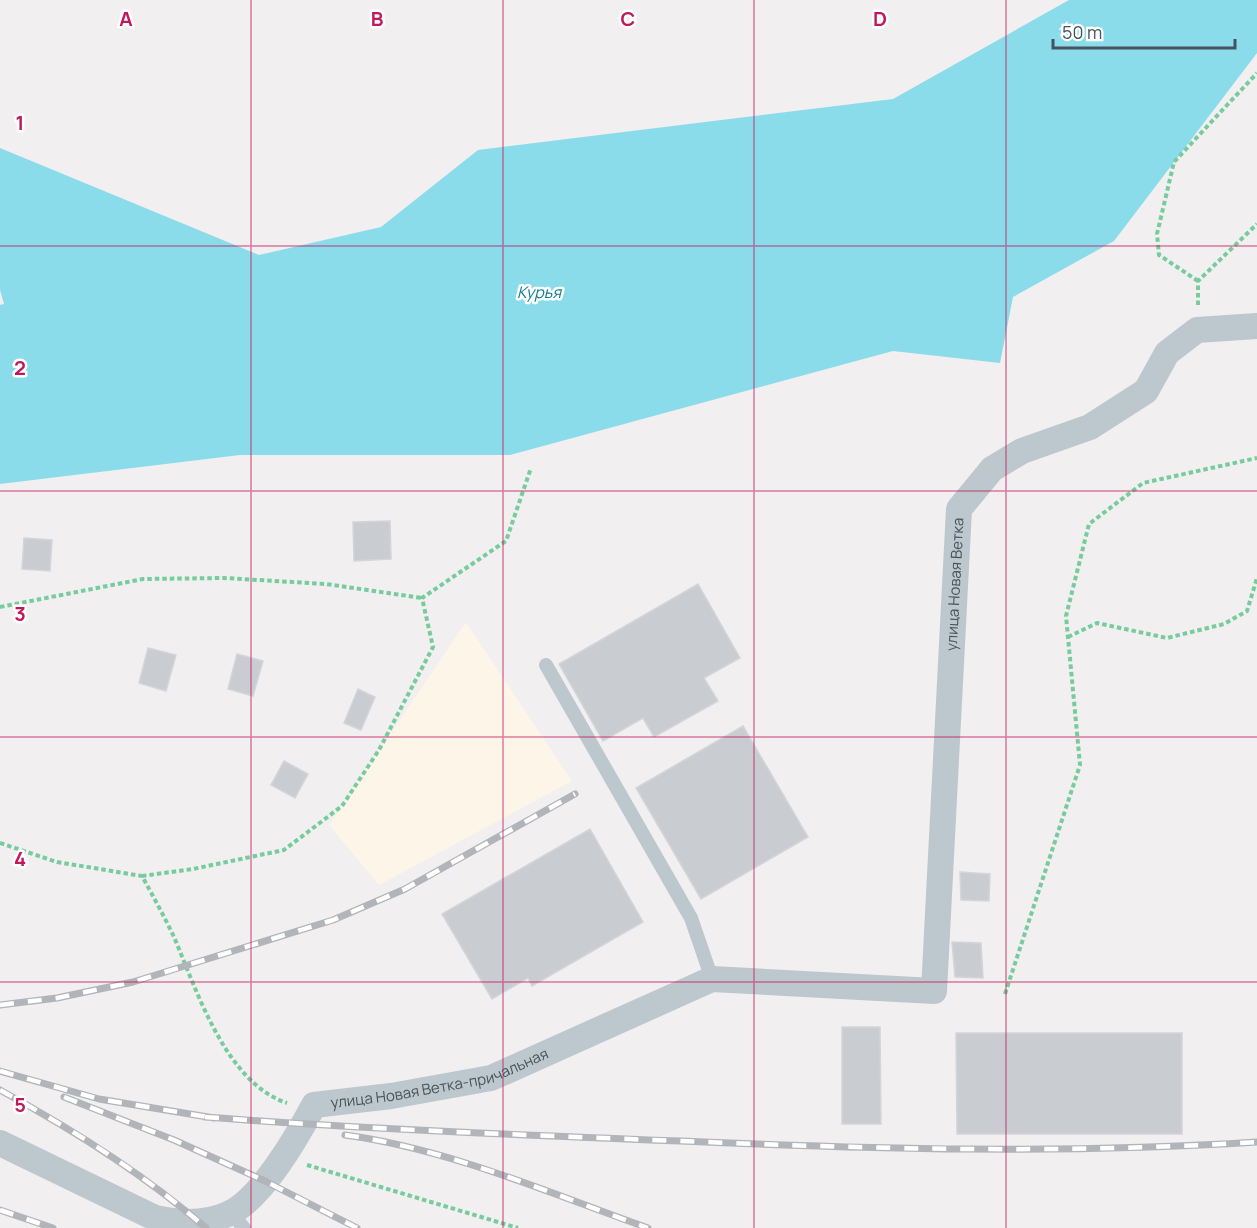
<svg xmlns="http://www.w3.org/2000/svg" width="1257" height="1228" font-family="Manrope,sans-serif">
<style>
.commercial{fill:#fcf5e8}
.water{fill:#8bdceb}
.building{fill:#c9ccd1;stroke:#d3d5da;stroke-width:1.5}
.lines{fill:none;stroke-linecap:round;stroke-linejoin:round}
.path{stroke:#76cc9d;stroke-width:4;stroke-dasharray:4.5 3;stroke-linecap:butt}
.service{stroke:#bdc7ce;stroke-width:14}
.minor{stroke:#bdc7ce;stroke-width:26}
.rail-casing{stroke:#b1b4b9;stroke-width:7}
.rail{stroke:#fff;stroke-width:4.5;stroke-dasharray:14;stroke-linecap:butt}
.grid{fill:none;stroke:#c2185b;stroke-width:1.5;stroke-opacity:0.55}
.labels{text-anchor:middle;stroke-width:5;stroke-linejoin:round;paint-order:stroke}
.street-label{font-size:15px;fill:#47535c;stroke:#fff}
.water-label{font-size:16px;font-style:italic;fill:#0e7d91;stroke:#fff}
.grid-label{font-size:20px;text-anchor:middle;font-weight:bold;fill:#c2185b;stroke:#fff;stroke-width:5;stroke-linejoin:round;paint-order:stroke}
</style>
<rect width="100%" height="100%" fill="#f1efef"/>
<!-- commercial -->
<path class="commercial" d="M466,622l106,159 -193,104 -50,-60z"/>
<!-- water -->
<path class="water" d="M1069,0h188v53l-143,188 -101,56 -13,66 -107,-12 -383,104h-270l-240,29v-179l4,-1 -4,-14v-142l259,107 122,-28 97,-77 415,-51z"/>
<!-- building -->
<path class="building" d="M390,521l1,38 -37,2 -1,-39z
M24,538l28,2 -2,31 -28,-2z
M698,584l42,74 -36,20 14,23 -64,36 -11,-19 -40,23 -44,-77z
M148,648l28,7 -10,36 -27,-8z
M237,654l26,7 -10,35 -25,-7z
M358,689l17,8 -14,33 -17,-7z
M743,726l65,111 -107,62 -65,-111z
M284,761l24,13 -13,24 -24,-13z
M590,829l53,93 -111,64 -4,-8 -36,21 -50,-85z
M960,872l30,2 -1,27 -28,-1z
M952,942l29,1 2,35 -28,-1z
M842,1027h38l1,97h-39z
M956,1033h226v101h-225z"/>
<g class="lines">
<!-- path -->
<path class="path" d="M1198,281l-39,-26 -2,-21 17,-72 83,-89
M1198,305v-24l59,-57
M0,607l143,-28 81,-1 102,6 96,14
M1068,637l29,-14 70,15 57,-14 23,-13 10,-33
M0,843l57,19 85,14c11,20 22,40 32,61 23,54 52,146 113,166
M142,876l51,-7 91,-19 58,-44 37,-56 54,-103 -11,-49 84,-57 25,-73
M1005,994l75,-229 -14,-149 23,-92 54,-41 114,-25
M307,1165l211,63"/>
<!-- service -->
<path class="service" d="M546,665l145,253 21,61
M231,1213l13,15"/>
<!-- minor -->
<path class="minor" id="s1" d="M0,1143l155,75c23,5 51,6 73,-4 33,-14 70,-79 86,-109l77,-9 100,-18 221,-99 222,12 25,-482 33,-40 30,-18 68,-24 56,-36 21,-38 30,-23 60,-4"/>
<!-- rail casing -->
<g class="rail-casing">
<path id="rail" d="M0,1005l57,-7 76,-16 200,-62 72,-31 170,-95
M0,1071l99,28 115,19
M0,1090c72,39 144,84 206,138
M64,1097l110,43 91,41 92,47
M205,1117c159,12 317,18 476,24 192,8 384,13 576,1
M345,1135c104,14 204,58 303,93
M0,1210l53,18"/>
</g>
<!-- rail -->
<use href="#rail" class="rail"/>
</g>
<!-- grid -->
<path class="grid" d="M251,0v1228M503,0v1228M754,0v1228M1006,0v1228M0,246h1257M0,491h1257M0,737h1257M0,982h1257"/>
<g class="labels">
<!-- street labels -->
<g class="street-label">
<text dy="5" stroke="none"><textPath href="#s1" startOffset="1438">улица Новая Ветка</textPath></text>
<text dy="5" stroke="none"><textPath href="#s1" startOffset="516">улица Новая Ветка-причальная</textPath></text>
</g>
<!-- water labels -->
<g class="water-label">
<text x="539" y="298">Курья</text>
</g>
</g>
<g class="grid-label">
<text x="126" y="26">A</text>
<text x="377" y="26">B</text>
<text x="628" y="26">C</text>
<text x="880" y="26">D</text>
<text x="20" y="130">1</text>
<text x="20" y="375">2</text>
<text x="20" y="621">3</text>
<text x="20" y="866">4</text>
<text x="20" y="1112">5</text>
</g>
<!-- scale -->
<path d="M1053 39v9h182v-9" fill="none" stroke="#47535c" stroke-width="3"/>
<text x="1062" y="39" font-size="18" fill="#47535c" stroke="#ffffff" stroke-width="4.5" paint-order="stroke">50 m</text>
</svg>
